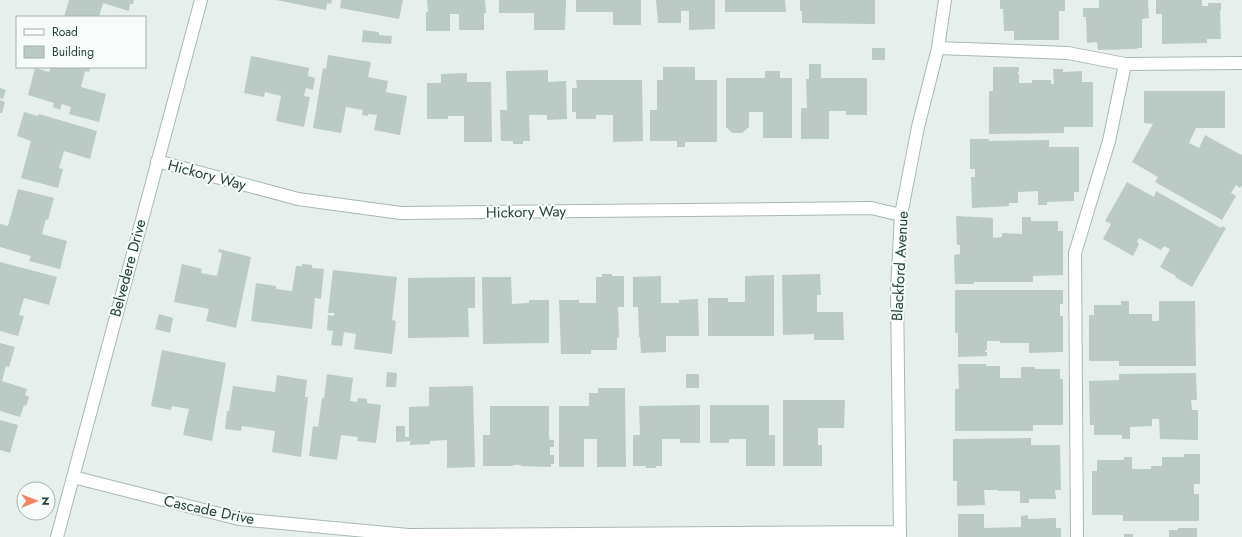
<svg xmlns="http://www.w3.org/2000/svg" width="1242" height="537" font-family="Jost,sans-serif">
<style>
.building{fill:#bbcac4}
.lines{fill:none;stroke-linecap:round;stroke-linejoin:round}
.lane-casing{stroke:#a8b8b2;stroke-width:14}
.street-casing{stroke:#a8b8b2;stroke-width:14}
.lane{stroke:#fff;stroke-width:12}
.street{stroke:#fff;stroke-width:12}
.labels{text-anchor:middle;stroke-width:4;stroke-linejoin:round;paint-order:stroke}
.street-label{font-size:15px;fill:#24423a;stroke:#f7fbf9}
</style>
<rect width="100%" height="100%" fill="#e6efeb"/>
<!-- building -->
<path class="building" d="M69,0h65l-1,4h-3l-1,7 -26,-8 -4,14h-35z
M276,0h56l-1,4 -4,-1 -1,7z
M341,0h62l-4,19 -59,-11z
M427,0h58l1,13h-2v17h-25v-16h-9v17h-24v-19h2z
M499,0h67l-1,30h-31v-17h-35z
M576,0h65v25h-28v-13h-37z
M656,0h59v29l-26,1v-19h-8v12h-23z
M725,0h60l1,12h-61z
M800,0h75v24l-73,-1v-12h-2z
M1000,0h65v11h-6v29h-45v-9h-10l-1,-22h-3z
M1099,0h49l1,18 -7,1v29h-5v1l-39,1 -1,-8 -10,1 -1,-26h-3v-9h16z
M1156,0h46v6h6v-3h13v8h-1l1,28h-14v4l-45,1v-30h-6z
M363,30l16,2v3l13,1 -1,8 -29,-2z
M872,48h13v12h-13z
M328,55l43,7 -3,15 20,4 -2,11 21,4 -7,39 -26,-5 3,-15 -9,-1v2l-6,-1 1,-5 -17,-3 -5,26 -28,-5 10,-60 3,1z
M251,56l58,12 -1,8 7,2 -2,12 -7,-2 -2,8 6,1 -6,30 -28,-6 5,-25 -16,-4 -1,5 -20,-4z
M809,64h12v14h46v37h-21v-4h-17v28h-28v-31h6l-1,-29h3z
M51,67h39l-1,5 -4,-1 -4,16 25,7 -7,28 -30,-8 2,-7 -9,-3 -2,6 -7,-3 1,-4 -26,-8 7,-27 14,4z
M663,67h32v13h22v62h-32v5h-8v-6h-27v-31h7v-30h6z
M993,67h26v5h-1v2h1v9h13v-3h19v4h3l-1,-15h10v3l19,-1v11h11v45h-29v6l-75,1v-43h4z
M548,70v12l18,-1 1,38 -20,1v-5h-18l1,26h-7v3h-10v-3h-12l-1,-31h7l-1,-39z
M765,71h15v7h12v60h-29v-26h-14v15l-7,6h-10l-6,-6v-49h39z
M467,73v9h24l1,60h-28v-26h-16v3h-21v-36h14v-9z
M576,80h66l1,61 -30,1v-27h-17v4h-20v-7h-4v-24h5z
M0,88l6,2 -3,9 -3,-1z
M1144,91h81v37h-29l-7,15 10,5 6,-13 36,20 1,-1v31l-2,3 -4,-3 -5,8 5,3 -14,24 -67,-38 3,-5 -26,-15 21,-38 -9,-1z
M0,100l5,2 -3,11h-2z
M24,112l14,4 1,-2 58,17 -7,28 -26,-8 -5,17 4,1 -5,19 -37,-10 10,-37 -14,-5z
M970,139h19v2l60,-1v7h30v45h-5v9l-27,1v3h-9v-14l-20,1v11h-9v3l-37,2 -1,-31h4v-8h-5z
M1127,182l27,15 2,-6 65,37 1,-2 4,2 -34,59 -17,-10 1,-1 -16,-9 10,-18 -6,-3 -3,4 -22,-12 -2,4 2,2 -6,12 -30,-17 8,-15 -6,-3z
M18,189l36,9 -6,22 -2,-1 -4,15 25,7 -7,28 -31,-8 2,-5 -31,-9v-23l8,2z
M956,216l37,2v20l9,-1v-4l20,1v-17h9v4h27v10h5v44l-30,1v6h-59v2h-19l-1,-29 6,-1v-9h-3z
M219,249l32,8 -15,71 -30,-7 3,-12 -35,-7 8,-38 20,5 -1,4 16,3 5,-23 -4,-1z
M0,262l57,15 -8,28 -25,-7 -5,17 5,1 -6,20 -18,-5z
M302,264l10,1v3l12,1 -3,30 -6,-1 -3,31 -61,-8 5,-38 20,3v3l16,2 4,-25h6z
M333,270l64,7 -5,43 4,1 -4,33 -38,-5 2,-15 -12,-2 -2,14 -11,-1 2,-14 -6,-1 1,-15 6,1v-3h-6z
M602,274h10v2h12v31h-6l1,31h-2v12h-26v4h-30l-2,-54h20v3h17v-26h6z
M820,274l1,21h-4v17h26l1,28h-30v-6l-31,1 -1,-60z
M774,275v61h-66v-38h20v4h17v-26z
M661,276v27h18v-3l19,-1 1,37h-33v16l-25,1 -1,-16h-1l-1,-30h-5v-30z
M475,277v31h-7l1,29 -61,1v-60z
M482,277h29l1,27 17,-1v-3h20v43l-66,1z
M955,290h108v14h-3v12h3v36l-34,1v-10h-29v-2h-13v9h-2v2h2v4l-29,1v-24h-3z
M1121,301h8v13h23v7h7v-20h36l1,65h-77v-5h-30v-46h5v-10h27z
M159,314l14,4 -3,15 -15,-4z
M0,343l15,4 -6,20 -3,-1 -4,15 25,8 -2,6 4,2 -3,9 -2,-1 -4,12 -20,-6z
M162,350l64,13 -14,78 -29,-6 6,-26 -17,-3 -1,4 -20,-4z
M958,364h28v2h14v12h21v-11h14v2h25v10h3v46h-30v6h-78v-42h4z
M387,372l10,1 -1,14h-10z
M1196,373l1,27h-6l1,10h6v30l-38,-1 -1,-20h-7v7l-22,1v12h-8v-4h-28v-10h-4l-1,-44 30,-1v-6z
M327,374l26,4 -3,23 7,1 1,-4 9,1v4l14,2 -5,38 -19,-2 1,-4 -17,-2 -4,25 -28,-4 4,-30 5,1 4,-29h2z
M686,374h13v14h-13z
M277,375l30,5 -2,17h3l-7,60 -29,-5 3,-21 -33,-5 -1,5 -16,-2 2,-18h2l4,-25 42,6z
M473,386l2,81 -28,1v-28l-17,1v3l-20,1v-4l-14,1v-16h9v11h4v-30l20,-1v-19z
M598,388h27l1,79h-29v-28h-13v28h-25v-61h30v-13h9z
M783,400h62l-1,28h-26v17h4v21h-39z
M700,405v38h-20v-4h-18v27h-6v2h-10v-2h-13v-31h7l-1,-29z
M710,405h59v30h6v31h-29v-27h-17v4h-19z
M490,406h59v31l1,3h4v7h-4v8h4v9h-3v3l-30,-1v-1h-8v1h-30v-31h7z
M0,420l18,5 -8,28 -10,-3z
M1031,438v7h29l1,45h-6l1,9h-27v4h-9v-12h-22v-1h-14l1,15 -28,1v-25h-4v-42z
M1184,454h16v30h-6v10h5v27h-76v-6h-31v-44h5v-11h27v-3h8v12h19v-3h11v-9h22z
M958,514h26v14l37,-1v-11l7,-1v4l28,-1v10h5v9h-103z
M1178,528h19v9h-28v-7h9z
M1124,534h9v3h-9z"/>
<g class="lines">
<!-- lane casing -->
<g class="lane-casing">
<path id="lane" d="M938,48l130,5 57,11 117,-1
M1077,537l-2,-284 34,-112 16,-77"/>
</g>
<!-- street casing -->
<g class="street-casing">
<path id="street" d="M157,161l141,38 103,14 470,-5 30,7
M73,477l166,42 169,16 492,-3
M57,537l144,-537
M900,537l-3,-246 4,-76 17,-88 20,-79 7,-48"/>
</g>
<!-- lane -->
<use href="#lane" class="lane"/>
<!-- street -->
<use href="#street" class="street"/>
</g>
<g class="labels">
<!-- street labels -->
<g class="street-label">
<text transform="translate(207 175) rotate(15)" y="5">Hickory Way</text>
<text transform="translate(526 212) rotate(-1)" y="5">Hickory Way</text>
<text transform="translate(900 266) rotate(-87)" y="5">Blackford Avenue</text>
<text transform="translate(128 268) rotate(-75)" y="5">Belvedere Drive</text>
<text transform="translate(209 510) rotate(12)" y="5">Cascade Drive</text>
</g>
</g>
<!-- legend -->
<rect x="16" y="16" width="130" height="52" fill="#f7fbf9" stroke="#a3b1ad"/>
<rect x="24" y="29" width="20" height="6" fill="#ffffff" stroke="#a3b1ad"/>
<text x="52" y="36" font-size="12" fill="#24423a">Road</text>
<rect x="24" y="46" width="20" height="12" fill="#bbcac4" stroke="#a3b1ad"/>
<text x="52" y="56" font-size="12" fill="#24423a">Building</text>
<!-- north arrow -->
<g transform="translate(36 501) rotate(90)"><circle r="19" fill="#f7fbf9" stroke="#a3b1ad"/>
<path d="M0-3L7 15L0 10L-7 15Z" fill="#f4845f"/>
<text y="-6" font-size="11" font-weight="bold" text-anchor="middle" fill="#24423a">N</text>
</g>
</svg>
